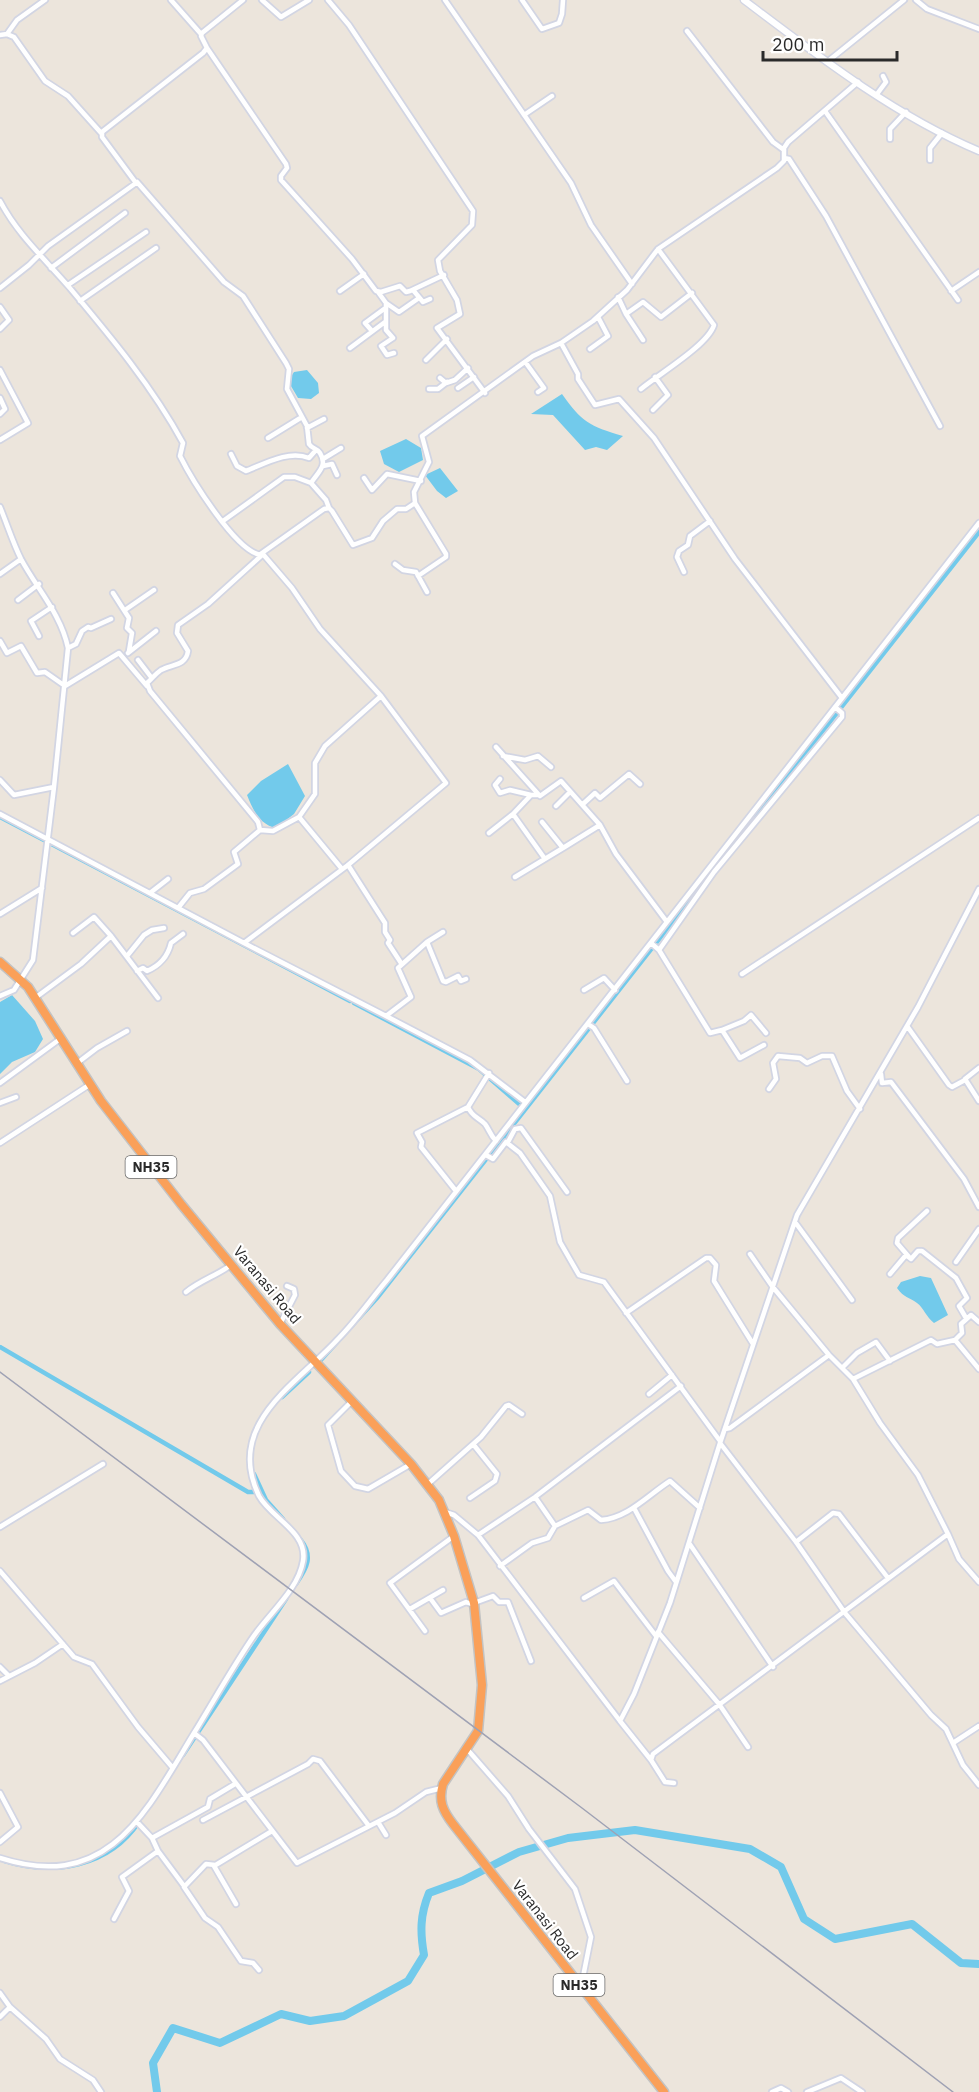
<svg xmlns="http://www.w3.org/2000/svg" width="979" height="2092" font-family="'IBM Plex Sans',sans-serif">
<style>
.water{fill:#72caeb}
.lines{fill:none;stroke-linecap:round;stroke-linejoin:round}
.canal{stroke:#72caeb;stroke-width:4.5}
.river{stroke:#72caeb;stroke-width:8}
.street-casing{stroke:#d2d5e3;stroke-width:8}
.secondary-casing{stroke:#d2d5e3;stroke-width:9}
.highway-casing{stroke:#c3c3c3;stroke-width:11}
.street{stroke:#fff;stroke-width:4.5}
.secondary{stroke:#fff;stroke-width:6}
.highway{stroke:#faa059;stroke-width:8}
.rail{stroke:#9fa2b4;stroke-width:1.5}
.labels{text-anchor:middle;stroke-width:4.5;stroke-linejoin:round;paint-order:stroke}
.shield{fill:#fff;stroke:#6a6a6a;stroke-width:1.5}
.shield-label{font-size:14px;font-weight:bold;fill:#2a2a2a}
.street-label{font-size:15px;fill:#2a2a2a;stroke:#fff}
</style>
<rect width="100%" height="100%" fill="#ece5dc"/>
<!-- water -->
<path class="water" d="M307,370l11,13 1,10 -8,6 -13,-1 -10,-17 6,-9z
M562,394c20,28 27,32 61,42l-16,14 -11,-3 -11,3 -32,-35 -22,-1z
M406,439l15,9 2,12 -24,12 -15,-8 -4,-13z
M440,468l18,23 -12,7 -9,-7 -12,-16z
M288,764l17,32 -11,18 -18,14c-17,-4 -23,-18 -29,-33l14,-14z
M12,995l23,26 8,18 -8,13 -23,10 -12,12v-72z
M920,1276l11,2 17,37 -14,8c-8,-6 -10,-15 -17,-20 -8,-6 -13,-5 -20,-15l4,-6z"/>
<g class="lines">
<!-- canal -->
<path class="canal" d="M0,817l350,184
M354,1003l125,66 46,40
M0,1347l248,145h13
M320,1361l57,-63 602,-766
M282,1397l27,-25
M254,1474l12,26 17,19
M296,1584c11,-16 18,-28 4,-45
M183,1755l103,-156
M5,1861c49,15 104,6 134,-39"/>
<!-- river -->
<path class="river" d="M157,2092l-4,-29 20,-35 47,15 61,-29 29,7 34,-5 64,-35 16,-26c-4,-23 -4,-40 5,-62l33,-12 57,-29 49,-14 67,-8 115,19 31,18 23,52 31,20 77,-15 49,39 18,1"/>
<!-- street casing -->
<g class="street-casing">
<path id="street" d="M171,0l30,34
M262,0l19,17 28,-17
M328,0l21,25 124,186 -1,14 -34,35 2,11 17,29 3,14 -23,14 48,65
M445,0l126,183 20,42 41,59
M522,0l20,29 17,-6 3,-9 1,-14
M916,0l11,9 52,20
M687,31l86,111 11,8
M7,34l10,-14 28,-20
M0,35l7,-1 7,3 31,44 23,15 34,38
M207,48l79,116 1,4 -6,8v4l71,79 24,32 5,1 19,-6 6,6 4,-1 34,-16
M827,62l77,-62
M877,94l9,-12 -3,-6
M825,111l133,189
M524,115l28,-19
M890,139v-10l16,-17
M784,158l5,1 37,57 114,210
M930,160v-12l12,-15
M137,182l87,100 19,14 43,67 3,6 -2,20 20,37 2,18c4,6 7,3 11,9 8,13 -2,19 -9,30l15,17 3,8
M0,201c18,34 44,57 69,86 41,49 83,99 114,156l-3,13c11,22 57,98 82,99l-54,49 -30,21 -1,8 11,18c-2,15 -16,13 -27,19 -7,5 -8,8 -14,13l3,8 108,131 2,8 -26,22 4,12 -34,25 -14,4 -12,15
M51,268l74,-55
M68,285l78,-53
M0,288l29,-23 19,-19 88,-63 -34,-46v-5l101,-79 4,-5 -6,-12 1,-3 41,-33
M413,290l10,12 7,-3
M340,291l24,-17
M951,291l28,-19
M378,292l8,11v27l7,8 -12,8 6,9 7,-2
M618,297l8,17 17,26
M80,301l76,-53
M386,303l13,9 20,-14
M0,307l9,13 -9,9
M626,314l17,-12 18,15 31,-24
M372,331l-7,-8 19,-14
M561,343l17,31v5l17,26 24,-6 35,39 81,121 107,139
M350,348l35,-26
M590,349l18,-13 -10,-19
M426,360l21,-21
M526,363l18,25 -6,4
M0,370l28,53 -28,17
M440,378l6,5 9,-3 13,-12
M458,388l16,-11
M429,389h9l9,-7
M641,389c18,-15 67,-44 73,-64l-56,-76
M0,398l5,11 -5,5
M653,410l15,-15 -13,-18
M307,428l17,-9
M268,438l34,-21
M231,454l6,12 9,5c20,-8 43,-21 63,-13l7,-8
M323,459l18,-11
M323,466l9,-2 5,11
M364,478l8,12 15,-16 34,7
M415,503l-1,-11 15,-30 -7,-26 111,-80 28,-13 32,-22 34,-31 31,-41 119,-81 7,-7v-13l4,-6 70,-60
M0,507c7,17 13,36 21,52 16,30 40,55 47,89l-14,139 -21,173 -19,30 -14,6
M223,521l61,-44h11l16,6
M395,564l8,6 13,2 11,20
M684,572l-7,-15 2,-6 9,-6 2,-9 20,-15
M0,574l21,-15
M113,593l16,25 -2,10 5,5 -3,18
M18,600l21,-16
M125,610l29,-20
M39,636l-8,-15 21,-14
M0,641l7,12 14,-7 16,27 8,-1 20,14 54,-33 28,33
M68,648l8,-4 6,-13 6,-4 3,1 20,-9
M128,653l28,-22
M138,660l13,17
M496,747l44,49 21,-15 39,44 16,29 51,68
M503,756l22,4 13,-4 13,11
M500,779l-5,6 5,8 10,-3 21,5
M0,780l14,15 40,-8
M583,804l12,-11 5,5 29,-24 11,10
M556,806l14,-14
M0,814l244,129 104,-78 98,-82 -65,-87 -61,-67 -28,-41 -30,-35 62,-44 5,-1 3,3 21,34 19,-7 11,-17 14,-12h9l9,-6 31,51v3l-28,19
M513,814l32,45
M299,817l16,-23v-31l10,-17 56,-50
M542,822l21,26 37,-23
M260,830l13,1 26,-14 43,52
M489,833l24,-19 18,-19h7
M348,865l37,58v9l5,8 -2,3 13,20
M515,877l48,-29
M150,893l18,-14
M0,914l42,-26
M73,933l21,-16 17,19
M427,942l16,39 3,1 12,-6 3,5 5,-2
M244,943l142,73 25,-19 -13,-29 29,-26 16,-10
M651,943l8,7 51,83 12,-3 18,28 24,-13
M659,950l55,-78 128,-155v-4l-7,-6
M127,956l17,-21 8,-5 12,-2
M137,971l6,-3 4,3c12,-5 21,-15 24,-28l12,-9
M742,974l237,-156
M584,990l20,-12 11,12
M35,998l46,-34 30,-28 47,62
M386,1016l84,44 55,42
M588,1024l6,4 33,53
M907,1026l42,59 3,2 13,-7
M722,1030l22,-9 7,-6 15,18
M76,1064l21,-16 30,-17
M979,1068l-14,11 14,22
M489,1073l-21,34c4,10 10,10 17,17 4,5 5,11 11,17
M881,1074l1,9 9,-1 73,97 15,28
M0,1083l60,-44
M769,1089l7,-10 -3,-16 5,-7 22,2 7,5 15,-7h10l15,35 13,18
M0,1103l16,-6
M508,1142l7,-13 6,-1 46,64
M0,1143l89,-58
M486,1155l7,4 13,-17 14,11 30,43 10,46 19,33 25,7 116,159
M456,1191l-35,-44 1,-5 -5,-9 51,-26
M795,1222l57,78
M750,1254l22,32 57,69 24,24 27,44 38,52 30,59
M909,1257l-12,-14 1,-5 29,-27
M956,1262l23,-33
M890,1274l16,-19 5,4 7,-8h4l34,27 11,20 -8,8 7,12
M186,1292c15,-12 30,-16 45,-27
M626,1313l80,-55h4l6,7 -2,16 39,63
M280,1324l15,-29 -1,-6 -7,-3
M955,1340l7,-7 -1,-9 10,-9 8,7
M842,1368l15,-15 19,-11 14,19
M853,1379l78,-39 6,4 18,-4 24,29
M649,1394l23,-19
M352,1401l-24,24 13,46 14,15 13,3 43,-25
M725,1429l5,-1 99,-73
M720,1443l76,99 49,71 86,102 15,14 17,36 16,20
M428,1484l53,-47 25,-31 3,-1 13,9
M535,1497l20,29 33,-16 13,10c27,-2 47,-25 69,-39l30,27
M470,1498l25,-17 2,-7 -24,-30
M634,1508l34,63 8,11
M445,1512l9,3 24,20 142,186 14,-27 36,-91 50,-160 77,-228 121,-208 61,-118
M0,1527l103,-63
M478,1535l57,-38 146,-111
M796,1542l37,-29 6,1 49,64
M689,1543l84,124
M500,1566l32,-23 16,-5 7,-12
M0,1571l74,86 18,7 46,63 34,40
M430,1598l11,15 25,-11 8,3
M584,1598l30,-17 42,55
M474,1603l19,-7 6,6h9l23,59
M410,1609l33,-19
M425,1631l-35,-48 64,-47
M658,1632l61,72 29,43
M0,1667l8,8
M0,1681l35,-18 28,-19
M620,1721l31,39 2,-6 295,-220 11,25 20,23
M194,1733c19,-31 37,-63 57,-93 16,-25 47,-49 52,-79 5,-29 -32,-43 -44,-65 -35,-72 38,-112 79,-157 18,-18 33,-40 49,-59l592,-757
M953,1743l26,-17
M467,1749l41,47 21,33 46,60 16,48 -10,50
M651,1760l14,22 9,1
M309,1763l4,-4 7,2 49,65
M0,1793l18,34 -18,15
M203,1820l105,-56
M378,1822l8,13
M152,1838l56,-31 2,-8 25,-15
M158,1851l26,35
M0,1858c109,35 146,-46 194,-125l9,7 94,123 98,-50 31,-21 16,-4
M215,1865l-9,-1 -22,23 21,31 13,9 23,34 12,2 6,7
M236,1904l-22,-38 58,-35
M114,1919l15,-28 -7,-14 36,-26 -6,-13 -15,-16
M0,1993l10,14 -10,10
M10,2007l36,32 14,20 33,21 8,12
M772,2092l9,-4 7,4
M807,2092l34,-14 21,14"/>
</g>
<!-- secondary casing -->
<g class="secondary-casing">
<path id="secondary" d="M744,0c74,56 150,115 235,151"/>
</g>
<!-- highway casing -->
<g class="highway-casing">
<path id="highway" d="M0,962l28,25 73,114 80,103 99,120 131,140 28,36 15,36 20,67 8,82 -4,46 -35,53c-5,17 0,27 10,40l211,268"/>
</g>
<!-- street -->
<use href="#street" class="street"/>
<!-- secondary -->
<use href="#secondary" class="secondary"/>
<!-- highway -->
<use href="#highway" class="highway"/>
<!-- rail -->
<path class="rail" d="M0,1372l582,436 371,284"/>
</g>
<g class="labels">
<!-- shield labels -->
<g class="shield">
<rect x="125.5" y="1156" width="51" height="22" rx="4.5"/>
<rect x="553.5" y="1974" width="51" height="22" rx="4.5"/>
</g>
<g class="shield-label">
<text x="151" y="1172">NH35</text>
<text x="579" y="1990">NH35</text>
</g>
<!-- street labels -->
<g class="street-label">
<text transform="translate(267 1285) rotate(50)" y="5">Varanasi Road</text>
<text transform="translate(545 1920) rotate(52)" y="5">Varanasi Road</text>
</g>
</g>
<!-- scale -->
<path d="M763 51v9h134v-9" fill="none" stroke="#2a2a2a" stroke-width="3"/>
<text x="772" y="51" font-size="18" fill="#2a2a2a" stroke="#ffffff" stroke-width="4.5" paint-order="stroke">200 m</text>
</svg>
